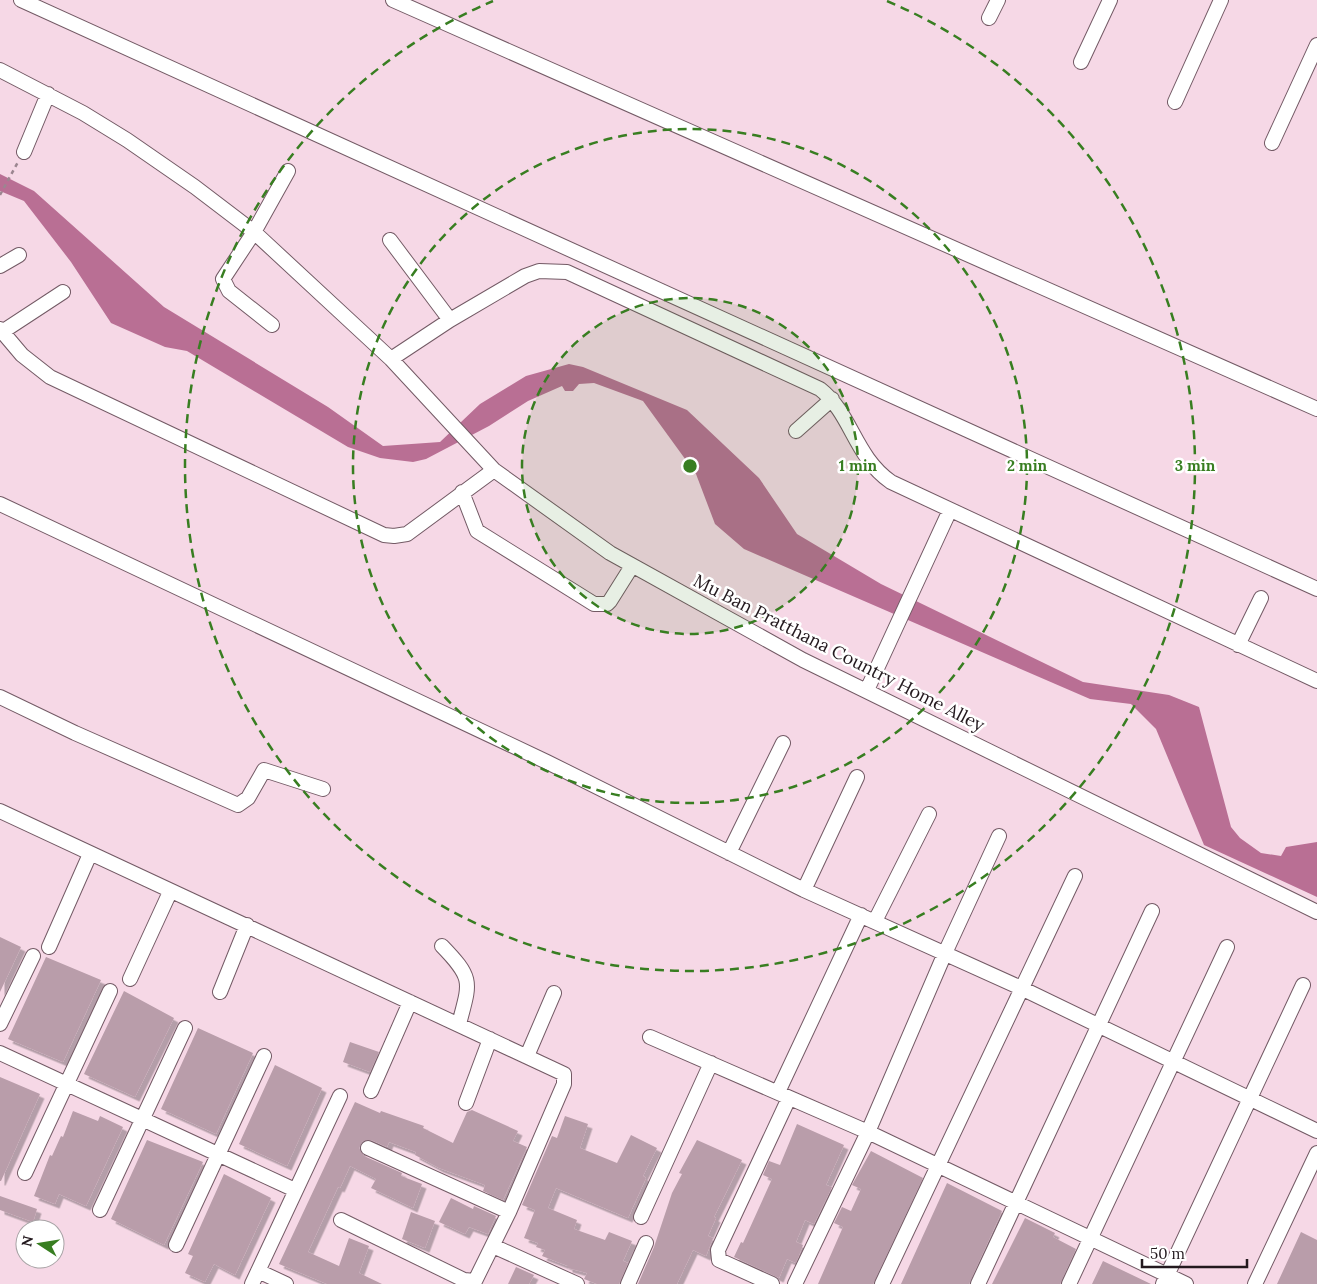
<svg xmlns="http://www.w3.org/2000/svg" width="1317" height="1284" font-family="Lora,serif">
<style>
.water{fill:#b96f94}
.building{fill:#b99daa;filter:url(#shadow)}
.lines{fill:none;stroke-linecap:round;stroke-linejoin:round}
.minor-casing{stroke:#735a65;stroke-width:16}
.path{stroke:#9b8690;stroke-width:2.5;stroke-dasharray:4 4;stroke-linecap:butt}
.minor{stroke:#fff;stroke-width:14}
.ring{fill:none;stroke:#387e21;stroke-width:2.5;stroke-dasharray:9 6}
.labels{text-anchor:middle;stroke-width:5;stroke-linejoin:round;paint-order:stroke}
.street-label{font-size:18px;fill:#23191e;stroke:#fff}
.centre{fill:#387e21;stroke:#fff;stroke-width:2.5}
.ring-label{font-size:15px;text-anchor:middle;font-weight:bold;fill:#387e21;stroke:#fff;stroke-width:5;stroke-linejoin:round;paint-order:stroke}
</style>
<defs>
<filter id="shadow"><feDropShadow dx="4.5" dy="4.5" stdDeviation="0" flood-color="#0004"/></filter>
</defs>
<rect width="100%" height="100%" fill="#f6d8e6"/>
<!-- water -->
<path class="water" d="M0,174l34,17 130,116 164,100 55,39 57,-4 40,-38 46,-28 43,-12 14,3 104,43 72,68 38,56 84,50 202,98 86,13 30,12 32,120 9,11 21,15 20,3 5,-9 31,-5v55l-113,-52 -48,-116 -25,-25 -41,-5 -346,-150 -29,-25 -19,-50 -53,-73 -49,-18 -15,1 -6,7h-8l-3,-5 -34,15 -39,25 -63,33 -13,3 -33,-4 -32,-11 -161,-96 -22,-4 -54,-24 -40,-61 -47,-61 -24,-10z"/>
<!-- building -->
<path class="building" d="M0,937l21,10 -21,45z
M46,957l55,23 -38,82 -55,-23z
M124,991l50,27 -39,79 -51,-23z
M198,1028l55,25 -37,81 -55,-25z
M350,1042l29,10 -9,20 -27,-10z
M275,1065l47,23 -35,78 -48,-22z
M0,1077l40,17 -39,87h-1z
M355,1102l25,11 1,-2 43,15 -1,2 30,15 14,-31 5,-2 46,21 -5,10 14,6 -24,53 -20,-9 2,-6 -46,-17 -24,-13 1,-3 -27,-10 -2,5 -16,-7 -8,1 -4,7 5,8 38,17 -1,3 21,8 -9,24 -42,-20 5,-9 -26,-13 -10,22 -2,-1 -30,65 31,14 10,-28 20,8 -10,27 23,11h-55l-48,-20z
M73,1111l25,10 2,-5 23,11 -37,79 -27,-12 -4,10 -21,-8 16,-41 2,1 9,-20 2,1z
M565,1116l23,8 -8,24 37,15 14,-28 26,13 -14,28 3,2 -18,40 -72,-30 -8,20 29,12 -3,9 31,11 4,-8 23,9 -9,20 5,2 -9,21h-22l-13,-5 3,-6 -19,-5v-2l-26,-10 3,-6 -9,-3 2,-4 -14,-5 11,-28 -13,-5 30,-69 5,2z
M797,1124l47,21 -18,40 6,2 -18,37 -9,-4 -9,22 7,3 -7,18 -9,-4 -8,19 -45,-21 7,-15 2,1 29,-64 -9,-4 6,-14 11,4z
M147,1140l56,22 -39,83 -53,-26z
M697,1140l45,20 -28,57 2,1 -8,18 5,2 -7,18 -13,-6 -16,34h-39l16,-37 18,-54 10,-19 -3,-1z
M871,1151l52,27 -50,106h-55l25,-57 -9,-4 8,-16 9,4 10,-22 -9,-4z
M224,1174l47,24 -36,77 -21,-11 -9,18 -20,-9 8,-17 -5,-2z
M947,1183l55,28 -33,73h-68z
M0,1196l37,13 -4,13 -33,-12z
M451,1198l22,11 1,-3 22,10 -8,18 -19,-7 -4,7 -26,-12z
M411,1212l24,9 -10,27 -23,-9z
M1025,1218l30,15 -2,4 23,12 -16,35h-68z
M1301,1232l16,8v44h-40z
M1103,1261l48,23h-59z
M516,1267l18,8 -5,9h-21z"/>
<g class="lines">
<!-- minor casing -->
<g class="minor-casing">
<path id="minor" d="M21,0l1296,589
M393,0l924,409
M989,18l9,-18
M1081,62l29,-62
M0,70l83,43 44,27 68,47 59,45 137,127 103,111 116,83 193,107 514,252
M1175,102l46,-102
M1272,143l45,-98
M24,152l24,-58
M390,240l60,80
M0,266l19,-11
M272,325l-43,-34 -6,-12 31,-47 34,-61
M0,329l22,26 28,22 334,158 10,1 13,-2 87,-64
M2,332l61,-40
M391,359l59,-39 75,-44 14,-5 28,1 253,117c32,25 34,67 71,93l426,199
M796,431l36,-32
M462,492l15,39 117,73h13l3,-3 22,-35
M0,504l547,258 257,128 217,98 296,143
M1238,645l23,-47
M867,690l83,-180
M0,697l75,36 163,72 10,-7 16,-28 59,19
M0,811l564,263v10l-55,128 -34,69 -11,-1 -123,-60
M729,853l54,-110
M804,890l53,-113
M875,921l54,-107
M442,946c32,33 28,36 17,78
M49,947l41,-93
M130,979l40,-87
M220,992l27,-67
M0,1024l33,-68
M650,1037l218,95 318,152
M0,1053l295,137
M527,1056l27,-63
M371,1091l39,-89
M778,1092l83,-177
M466,1103l24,-64
M368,1148l141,64
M25,1173l85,-182
M100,1210l85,-182
M641,1217l70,-154
M176,1245l88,-189
M493,1246l84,38
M258,1271l28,13
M252,1284l88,-188
M628,1284l18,-41
M772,1284l-53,-24 -1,-10 71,-152
M795,1284l73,-152 77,-179 54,-117
M882,1284l193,-408
M978,1284l174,-373
M1069,1284l158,-337
M1163,1284l140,-299
M1255,1284l62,-131"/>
</g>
<!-- path -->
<path class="path" d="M0,195l18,-33"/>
<!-- minor -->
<use href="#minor" class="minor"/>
</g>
<!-- distance rings -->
<circle cx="690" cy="466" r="168" fill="#387e21" fill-opacity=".12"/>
<g class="ring">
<circle cx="690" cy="466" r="168"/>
<circle cx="690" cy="466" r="337"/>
<path d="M887 1A505 505 0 1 1 493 1"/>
</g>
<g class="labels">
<!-- street labels -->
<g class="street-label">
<text transform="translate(839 653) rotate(27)" y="6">Mu Ban Pratthana Country Home Alley</text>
</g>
</g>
<circle cx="690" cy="466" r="8" class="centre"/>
<g class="ring-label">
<text x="858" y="471">1 min</text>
<text x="1027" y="471">2 min</text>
<text x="1195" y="471">3 min</text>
</g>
<!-- north arrow -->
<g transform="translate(40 1244) rotate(282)"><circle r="24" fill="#ffffff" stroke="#a7a3a5"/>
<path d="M0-4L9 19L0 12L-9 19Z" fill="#387e21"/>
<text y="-8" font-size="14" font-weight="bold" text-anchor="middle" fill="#23191e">N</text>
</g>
<!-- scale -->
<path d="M1142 1259v8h105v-8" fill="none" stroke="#23191e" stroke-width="2.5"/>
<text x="1150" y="1259" font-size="15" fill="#23191e" stroke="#ffffff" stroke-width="4" paint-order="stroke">50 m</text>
</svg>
